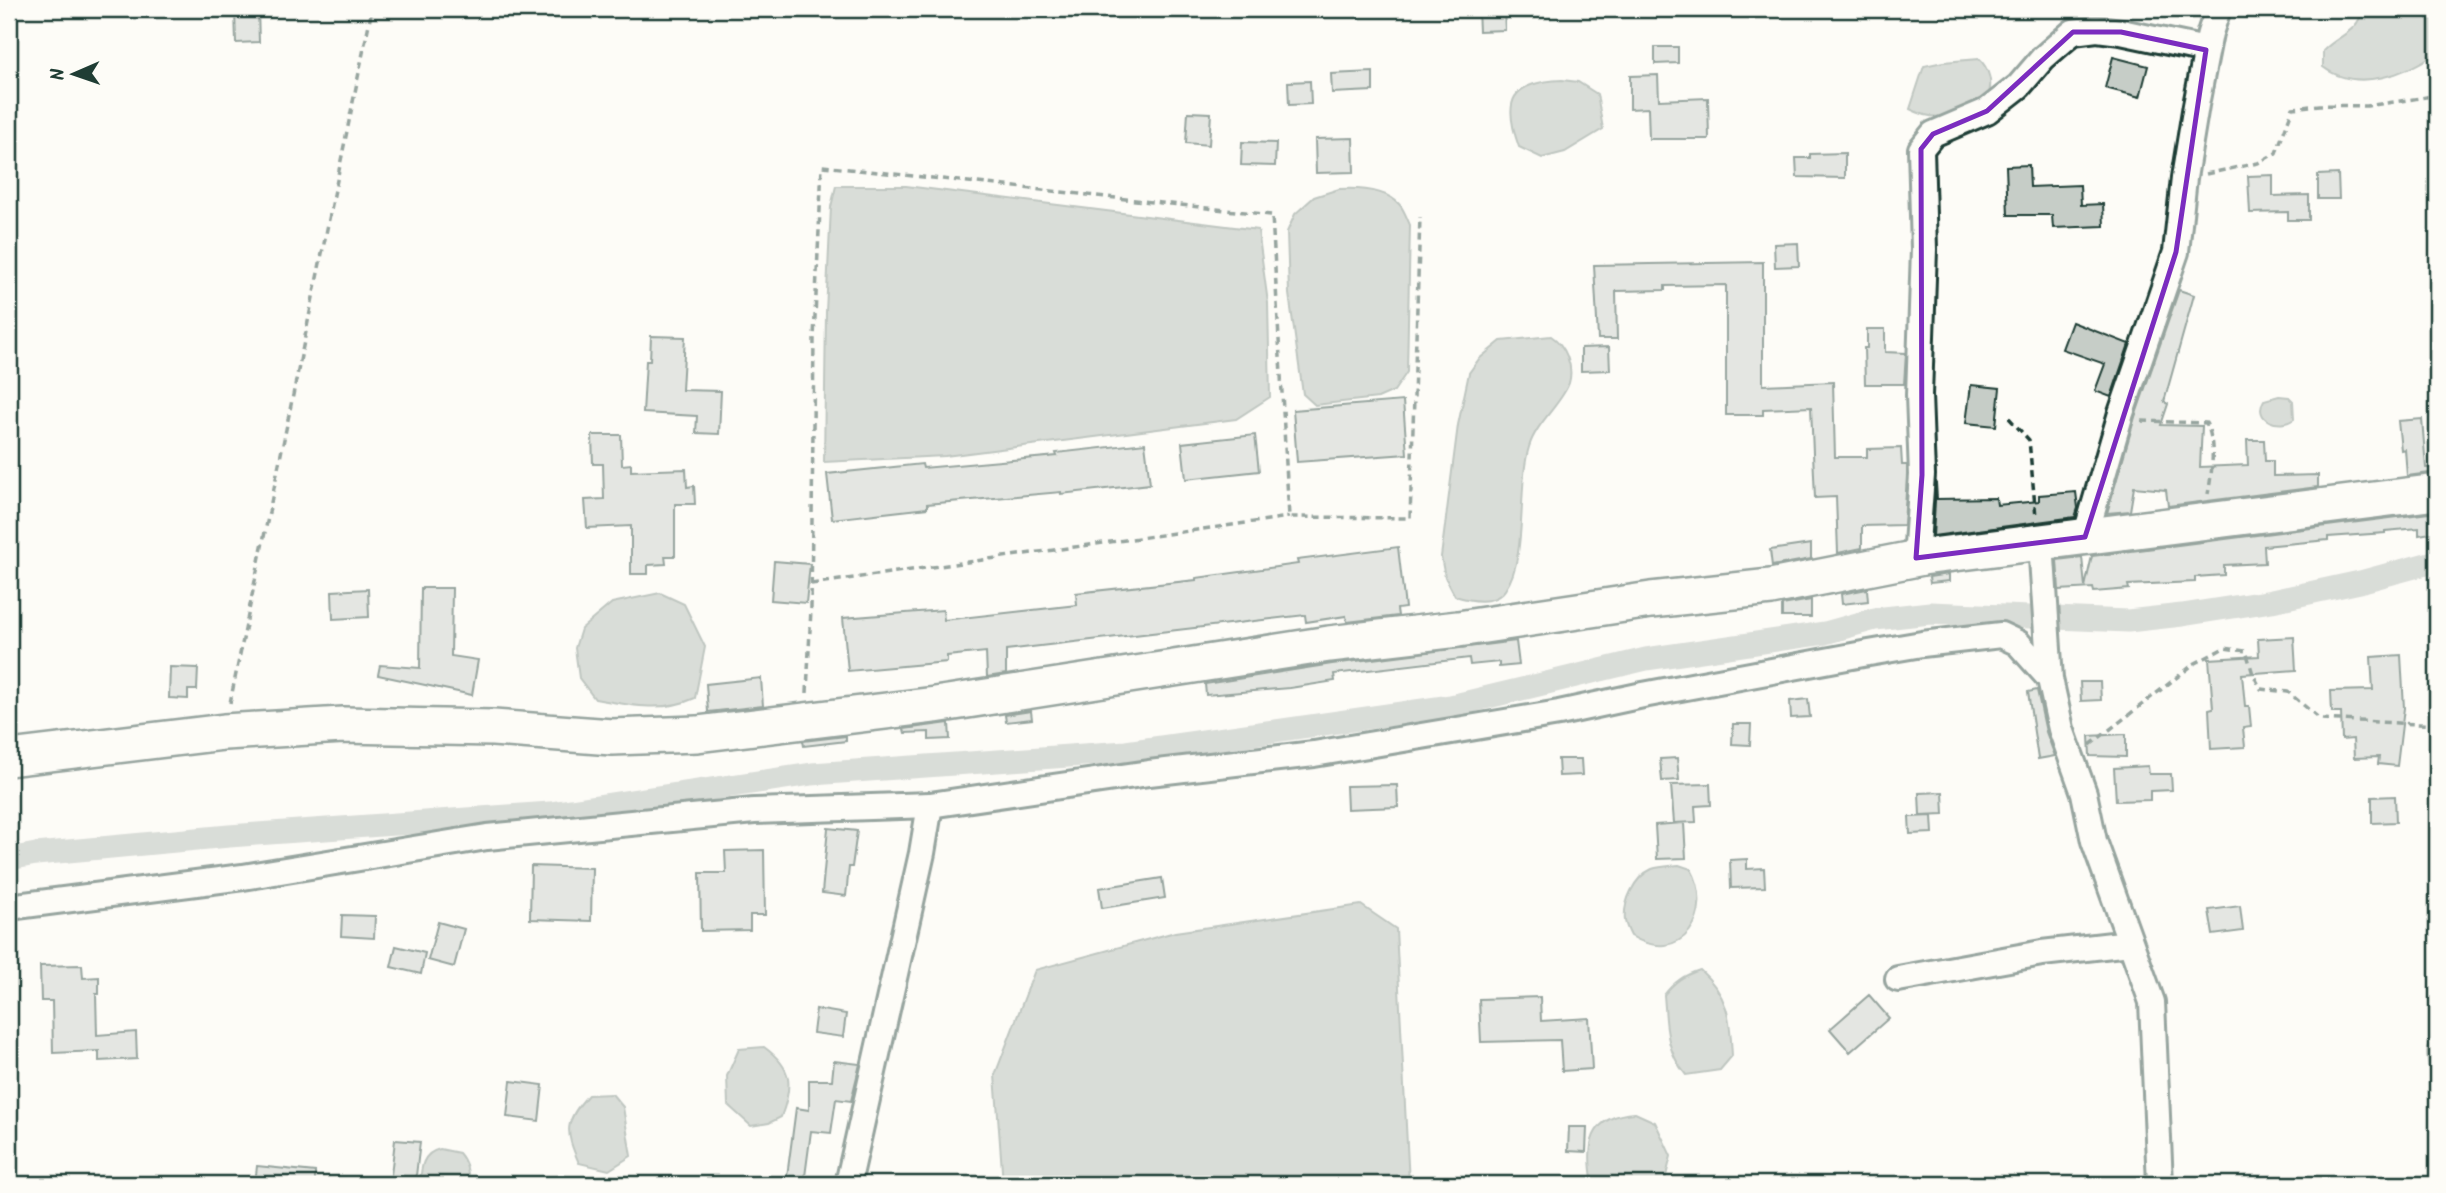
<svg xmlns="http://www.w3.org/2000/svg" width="2446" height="1193" font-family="Kalam,sans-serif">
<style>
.water{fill:#aeb8b1;stroke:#75877f;stroke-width:2}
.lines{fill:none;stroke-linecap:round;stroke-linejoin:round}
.canal{stroke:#aeb8b1;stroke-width:23}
.building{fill:#c6cdc7;stroke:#1f3d34;stroke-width:2}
.street-casing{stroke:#1f3d34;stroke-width:30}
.secondary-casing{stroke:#1f3d34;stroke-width:40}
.path{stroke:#1f3d34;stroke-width:3.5;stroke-dasharray:7 5;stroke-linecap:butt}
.street{stroke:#fdfcf7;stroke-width:24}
.secondary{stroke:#fdfcf7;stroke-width:35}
.marked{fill:none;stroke:#7b2cbf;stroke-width:5;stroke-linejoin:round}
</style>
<rect width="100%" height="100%" fill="#fdfcf7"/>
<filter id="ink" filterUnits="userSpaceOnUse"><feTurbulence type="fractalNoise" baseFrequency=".0143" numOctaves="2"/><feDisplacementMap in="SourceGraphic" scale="14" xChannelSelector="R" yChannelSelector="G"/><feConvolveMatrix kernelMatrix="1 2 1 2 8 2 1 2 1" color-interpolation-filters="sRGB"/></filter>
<g filter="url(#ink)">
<!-- water -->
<path class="water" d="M2363,9h74v43c-30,22 -80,41 -114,15v-16c16,-17 34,-17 40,-42z
M1979,59c10,9 15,26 8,38 -29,15 -44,29 -77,12l14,-43 19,-4z
M1562,80l16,2 19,12 6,35 -38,23 -23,6 -23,-11c-17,-47 -8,-65 43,-67z
M836,186h70l352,44 10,73 2,94 -34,22 -291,37 -121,6 2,-150 5,-105z
M1339,189c19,-1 46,0 60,15 5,5 8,15 11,21l-3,147 -13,19 -16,7 -63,7 -12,-11 -14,-100 -2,-62 8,-18 19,-17z
M1551,336c14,9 23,30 18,47 -7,20 -33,40 -40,64 -12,39 -1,111 -24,143 -11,16 -34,11 -50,6l-10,-19 -4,-20 17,-132 11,-52 10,-14 22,-18z
M2279,396l10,1 4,4 1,18c-14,11 -42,1 -30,-19z
M660,593l24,11 21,43 -10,51c-32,15 -67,7 -100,1l-16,-21 -4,-30 6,-19 31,-26z
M1679,865l12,4c25,45 -9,98 -60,67 -2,-4 -5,-10 -6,-15 -2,-19 9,-44 27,-52 8,-3 18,-3 27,-4z
M1361,905l35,24 13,255h-406l-8,-109 40,-105 140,-38z
M1700,970c30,27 30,50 32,86l-12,14 -34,5c-21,-26 -19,-47 -22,-80 10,-13 20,-20 36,-25z
M2437,1035v39l-8,-6c-3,-16 -4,-21 8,-33z
M764,1047c29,21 29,38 17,70l-12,6 -18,3 -23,-21 -1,-29 12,-27z
M612,1094l11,13 8,49 -22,14 -30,-7c-14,-32 -15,-41 9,-68z
M1635,1113l20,9 16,34 -6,24 -4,4h-68c-7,-38 -5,-68 42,-71z
M440,1149l19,4c7,8 11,20 8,31h-47c1,-16 2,-31 20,-35z"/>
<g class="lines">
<!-- canal -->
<path class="canal" d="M9,859l27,-5 193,-18 321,-23 262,-39 314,-22 325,-46 195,-47 179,-26 50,-14 55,-6 198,8 54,-6 90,-14 88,-19 77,-21"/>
</g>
<!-- building -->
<path class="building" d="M235,9h23l1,33 -23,1z
M1478,9h26l1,21 -26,1z
M1655,47h23v16l-23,1z
M2113,57l35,9 -8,31 -35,-9z
M1373,72v19l-41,2 -1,-19z
M1658,75l1,25 49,-2 1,41h-60l-1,-31 -18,1v-33z
M1310,81l1,23 -22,1 -1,-23z
M1188,112l23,1 -2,32 -23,-2z
M1353,138l1,34 -38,1 -1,-34z
M1242,142l34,1 -1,23 -34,-1z
M1845,153v25l-48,-1 -1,-19h14v-4z
M2029,165l1,22 50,-2 1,20 22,-1 1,22 -51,2 -1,-13h-44l-2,-49z
M2338,174l1,25h-21v-24z
M2273,175v21l36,-1v25h-21v-8l-38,1 -2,-37z
M1798,243l1,23 -24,1 -1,-23z
M1763,262v123l70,-3 2,75h32v-8l34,-1 1,17h5v10l-3,50 -42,1v22l-24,5 -2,-56 -21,1 -4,-91 -48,2v6h-37v-130l-61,1v4l-49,1 1,48h-19l-4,-74z
M2179,290l15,5 -30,107 4,2 -7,21 41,1 -2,41 48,-2 -1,-25h17l1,21h8v15l45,-1v12l-150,19 -2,-16 -32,-3 -4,24 -23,2 28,-96z
M2072,322l57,22 -18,53 -16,-6 10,-27 -43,-15z
M1867,329h18v23l21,1 -2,31h-39l-1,-36h3z
M651,336l34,1 -3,53 39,1 -2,43 -23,-1 1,-17 -54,-3 3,-52h4z
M1609,347l1,23 -29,1v-23z
M1971,385l29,3 -4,38 -30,-3z
M1403,401l4,53 -110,8 -4,-52z
M2422,419l4,49 11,-1v5l-30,4 -2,-27 -4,1 -3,-29z
M592,435h29l1,30 9,-1v7l55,-2 1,18 7,-1 1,18h-20v52h-10l1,8 -18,1v9h-17v-48l-44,2 -2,-28 19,-1 -1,-35h-10z
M1255,435l4,36 -73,8 -4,-36z
M1145,443l5,41 -89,10v-2l-134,12v4l-95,11 -5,-45 95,-10 1,4 134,-12 -1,-3z
M1936,483l1,16 59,-1 1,7 42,-4v-6l37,-3 2,16 -3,9 -142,19z
M2437,512v20l-18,3v-7l-34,3v2l-57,4v3l-64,6 1,17 -41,2v10l-29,2v5l-67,3 1,4 -35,3 -1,-4 -34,2 -2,-30 25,-3 3,30 7,-31z
M1811,544v15l-39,7 -2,-16z
M1398,547l7,61 -8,1 1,7 -51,6 -1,-6 -40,6 -1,-7 -299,35v24l-19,3 -1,-25 -39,4v6l-99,9 -5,-53 100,-8 1,10 133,-15 -1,-12 120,-13v-2l102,-14 -1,-4z
M774,561l36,3 -4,39 -35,-3z
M1949,574v7l-19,2 -1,-6z
M421,588h31l-1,68 27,4 -6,35 -94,-20 2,-10 40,3z
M368,589l1,28 -36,2 -1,-28z
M1867,589l1,12 -26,3 -1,-10z
M1811,600v17h-29v-12z
M2294,637l2,33 -54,4 3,32h4l2,21 -8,1 2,19 -34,2 -2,-40 4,-1 -4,-49 50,-3 -1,-17z
M1516,641l3,24 -20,2v-5l-29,3 -1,-7 -135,16 1,7 -45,7 -84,7 -1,-11 127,-20z
M2401,655l3,53 -7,58 -19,-2 1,-7 -25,1 -1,-19 -11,1 -1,-28h-9l-1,-21 42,-1 -2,-33z
M170,667l28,1 -1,22h-9v9l-19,-1z
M761,678l2,28 -55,6 -2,-28z
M2080,682h20l1,18 -20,1z
M2037,690l9,42 9,24 -17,3 -10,-67z
M1808,699l2,18 -19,1 -1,-17z
M1031,711l1,8 -26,3 -1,-7z
M949,723l1,16 -21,1v-8l-24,1 -1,-4z
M1733,724h18l-1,21 -18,-1z
M2126,734v23l-36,-1 -1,-20z
M846,736v5l-42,5 -1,-5z
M1677,758l2,22 -17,1 -2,-22z
M1558,759h23l1,16 -23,1z
M2148,766l1,8h22l1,16 -22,1v9l-34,1 -2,-33z
M1710,784l1,21 -16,1 1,16 -22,1 -3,-38z
M1397,785l1,22 -51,2 -1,-23z
M1943,792l1,22 -24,1 -1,-22z
M2395,796l1,26 -24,1v-26z
M1932,816l1,17 -23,1 -1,-17z
M1684,823l2,35 -29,1 -2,-34z
M828,828l29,3 -5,36h-3l-3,29 -24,-3z
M764,850l1,65h-15v15l-49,1 -1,-58h26l-1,-22z
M1747,859v10l17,-1 1,19 -34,1 -1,-28z
M531,866l61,2 -1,53 -61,-2z
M1162,878l3,20 -63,10 -3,-20z
M2240,906l3,25 -30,4 -4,-25z
M342,915l33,1 -1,22 -33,-2z
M438,922l26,7 -10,38 -26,-7z
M396,946l29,7 -4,21 -30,-7z
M82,965l1,13 16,-1v17h-3l1,41 39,-3 1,27 -38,2v-10l-46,2 -1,-52h-11l-1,-35z
M1869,995l20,23 -39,34 -20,-23z
M1540,997l1,24 48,-3 3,51 -30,2 -2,-31 -79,2 -2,-43z
M816,1009l30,5 -3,23 -30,-4z
M834,1061l26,3 -9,37 -15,-2 -5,34 -20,-2 -7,53h-18l10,-76 13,2v-30h23z
M511,1081l32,4 -4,36 -32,-4z
M1569,1127h18l-1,25 -18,-1z
M395,1140l25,2 -5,42h-25z
M257,1166l58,6v12h-60z"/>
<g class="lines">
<!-- street casing -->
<g class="street-casing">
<path id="street" d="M2085,537l36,-124 55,-161 8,-74 12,-73 14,-72 8,-24
M2041,543l9,136 11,50 23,64 10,48 58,161 8,182
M1916,558l6,-83 -3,-80 5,-146 -3,-100 12,-15 54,-23 32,-25 24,-28 30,-26 24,-3 24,3 85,18
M9,907l234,-30 244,-40 267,-26 176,-6 219,-32 165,-19 245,-41 84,-18 220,-41 59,-10 79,-9 17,8 32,36
M1898,979l144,-26 88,-10
M848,1184l74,-331 8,-48"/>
</g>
<!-- secondary casing -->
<g class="secondary-casing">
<path id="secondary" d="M9,758l215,-26 119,-7 150,3 119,9 85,-3 238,-29 394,-61 129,-15 193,-29 120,-13 152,-30 514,-65"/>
</g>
<!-- path -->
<path class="path" d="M2241,11l11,-2
M2206,174l52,-11 18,-10 17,-45 27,-3 47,1 66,-10 4,-4
M2009,418l20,22 7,77
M2142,421l64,2c10,18 6,51 2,71
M811,584l478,-67
M807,693l4,-85 3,-270 8,-172 450,49 17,302 121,1 10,-301
M230,703l142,-694
M2090,745l104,-81 30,-16 22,3 7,23 8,15 27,3 32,27 117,6"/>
<!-- street -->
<use href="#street" class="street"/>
<!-- secondary -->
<use href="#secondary" class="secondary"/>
</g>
</g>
<!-- marked area -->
<path d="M0 0H2446V1193H0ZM2073,32h48l85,18 -30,202 -91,285 -169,21 6,-83 -1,-326 12,-15 54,-23z" fill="#fdfcf7" fill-opacity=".55" fill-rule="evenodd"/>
<path class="marked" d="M2073,32h48l85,18 -30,202 -91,285 -169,21 6,-83 -1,-326 12,-15 54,-23z"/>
<!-- margin -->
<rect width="2446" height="1193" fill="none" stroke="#fdfcf7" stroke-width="35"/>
<rect x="18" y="18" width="2411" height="1158" fill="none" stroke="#1f3d34" stroke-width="2.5" filter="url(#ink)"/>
<!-- north arrow -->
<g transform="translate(74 74) rotate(268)" stroke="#fdfcf7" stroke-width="5" paint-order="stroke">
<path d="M0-5L12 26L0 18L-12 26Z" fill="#1f3d34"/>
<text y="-10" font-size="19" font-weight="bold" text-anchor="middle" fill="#1f3d34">N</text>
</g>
</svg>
